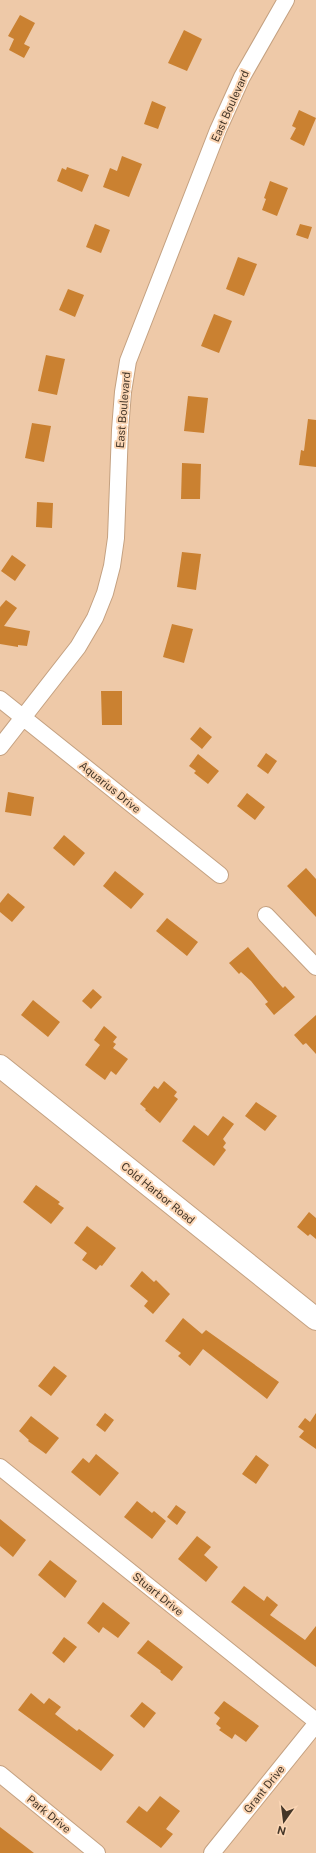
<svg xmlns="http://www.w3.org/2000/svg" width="316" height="1853" font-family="'Public Sans',sans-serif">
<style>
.building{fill:#ca8131}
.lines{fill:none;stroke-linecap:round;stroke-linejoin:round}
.minor-casing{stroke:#c4a181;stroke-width:18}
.secondary-casing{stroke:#c4a181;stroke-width:24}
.minor{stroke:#fff;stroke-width:16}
.secondary{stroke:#fff;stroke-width:22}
.labels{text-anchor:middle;stroke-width:4;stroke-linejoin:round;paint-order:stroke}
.street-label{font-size:11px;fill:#443628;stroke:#fbd6b5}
</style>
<rect width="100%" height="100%" fill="#eec9a8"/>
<!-- building -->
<path class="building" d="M20,15l15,8 -11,21 6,3 -6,11 -15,-8 5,-11 -6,-3z
M184,30l18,9 -15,32 -19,-8z
M152,101l14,6 -8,22 -14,-5z
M299,110l17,8 -12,28 -14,-7 6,-11 -4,-2z
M122,156l20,8 -13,33 -26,-10 7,-19 7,3z
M67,167l22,8 -7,17 -25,-11 5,-13 4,2z
M270,181l18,7 -11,28 -15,-6 4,-11 -2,-1z
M95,224l15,6 -9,23 -15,-6z
M300,224l12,3 -4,12 -12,-4z
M238,257l19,7 -13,32 -18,-7z
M68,289l16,6 -9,22 -16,-7z
M214,314l18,7 -13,32 -18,-7z
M46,355l19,4 -8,36 -19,-4z
M188,396l20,2 -4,35 -20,-2z
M308,419l8,1v47l-17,-2 2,-15 3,1z
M32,423l19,3 -7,36 -19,-4z
M182,463l19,1 -1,35h-19z
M37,502l16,1 -1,25 -16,-1z
M182,552l19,2 -5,36 -19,-3z
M12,555l14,10 -11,16 -14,-10z
M6,600l11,8 -13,18 26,5 -3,15 -9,-1v2l-18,-3v-37z
M172,624l21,5 -9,34 -21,-6z
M101,691h21v34h-20z
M200,727l12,10 -10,12 -12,-10z
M266,753l11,8 -9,13 -11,-8z
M198,754l21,17 -11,13 -14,-11 2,-2 -7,-5z
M8,792l26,5 -3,19 -26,-4z
M247,793l18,14 -10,13 -18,-14z
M64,835l21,18 -11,13 -21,-18z
M306,868l10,11v38l-29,-31z
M115,871l29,23 -13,15 -28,-23z
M8,893l17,14 -13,15 -12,-10v-9z
M167,918l31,24 -11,14 -31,-25z
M248,947l26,31 9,10 2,-2 10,11 -21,18 -9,-11 3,-2 -17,-21 -10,-9 -2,2 -10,-11z
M93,989l9,8 -11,12 -9,-8z
M33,1000l27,22 -12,15 -27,-22z
M316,1015v39l-10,-11 -3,2 -9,-10z
M104,1026l13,11 -4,5 3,2 -3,4 15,11 -12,16 -5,-4 -6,9 -20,-15 15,-20 -6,-5z
M164,1081l13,11 -3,4 4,3 -18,24 -15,-13 1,-1 -6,-5 14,-18 4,3z
M256,1102l21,14 -12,15 -20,-15z
M223,1116l11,8 -11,15 3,4 -3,4 3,3 -12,16 -32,-25 12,-16 14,11z
M36,1185l24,17 -2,2 6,4 -13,16 -28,-22z
M309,1212l7,6v21l-6,-5 -2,2 -11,-9z
M87,1226l29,22 -14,18 -2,-1 -4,5 -14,-10 5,-7 -13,-10z
M142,1271l12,11 2,-2 14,14 -17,20 -9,-8 4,-5 -18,-15z
M183,1318l19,16 4,-4 73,52 -12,17 -64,-50 -13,17 -12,-10 3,-3 -16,-12z
M54,1366l13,10 -16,20 -13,-10z
M105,1413l9,7 -9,12 -9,-7z
M316,1413v36l-17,-12 5,-6 -6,-4 7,-9 5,4z
M31,1416l28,22 -13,16 -18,-13 1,-1 -10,-9z
M96,1454l23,19 -19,23 -29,-24 12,-14 6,5z
M256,1455l13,10 -13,19 -14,-10z
M137,1501l15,12 2,-2 12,10 -14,18 -28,-22z
M176,1505l10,7 -9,13 -10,-8z
M0,1519l26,21 -13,17 -13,-11z
M197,1536l14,11 -7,8 14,12 -12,15 -28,-23z
M50,1560l27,21 -12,17 -27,-23z
M244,1586l20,15 3,-5 11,9 -8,10 35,25 11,-14v41l-85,-65z
M103,1602l27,21 -12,15 -15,-11 -4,6 -12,-10z
M64,1637l13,10 -13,16 -12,-10z
M148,1640l35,27 -11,14 -12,-9 1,-1 -24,-18z
M31,1693l13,11 5,-6 12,9 -6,7 22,17 2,-2 35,26 -13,16 -83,-61z
M224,1701l35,25 -13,16 -11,-8 -3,5 -13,-9 2,-2 -5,-4 4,-6 -6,-5z
M142,1702l14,11 -12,15 -14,-12z
M160,1796l20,15 -14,18 7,5 -12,14 -35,-26 13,-16 8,6z
M0,1827l34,26h-34z"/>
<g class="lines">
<!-- minor casing -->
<g class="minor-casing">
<path id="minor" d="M0,699l220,176
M0,747l78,-100 17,-29 10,-25 7,-27 4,-28 4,-108 3,-38 5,-31 90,-231 24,-53 44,-77
M266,915l50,52
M0,1467l316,254
M0,1774l97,79
M212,1853l104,-129"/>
</g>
<!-- secondary casing -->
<g class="secondary-casing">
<path id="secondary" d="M0,1066l316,253"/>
</g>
<!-- minor -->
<use href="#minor" class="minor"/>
<!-- secondary -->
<use href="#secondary" class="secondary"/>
</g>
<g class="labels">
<!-- street labels -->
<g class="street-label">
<text transform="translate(230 106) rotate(-66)" y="4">East Boulevard</text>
<text transform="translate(123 410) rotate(-85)" y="4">East Boulevard</text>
<text transform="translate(110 787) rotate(39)" y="4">Aquarius Drive</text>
<text transform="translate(158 1193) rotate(39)" y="4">Cold Harbor Road</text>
<text transform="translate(158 1594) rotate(39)" y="4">Stuart Drive</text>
<text transform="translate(264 1789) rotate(-51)" y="4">Grant Drive</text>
<text transform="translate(49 1814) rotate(39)" y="4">Park Drive</text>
</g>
</g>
<!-- north arrow -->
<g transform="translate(284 1821) rotate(194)" stroke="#fbd6b5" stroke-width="3" paint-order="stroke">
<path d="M0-3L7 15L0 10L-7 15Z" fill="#443628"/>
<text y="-6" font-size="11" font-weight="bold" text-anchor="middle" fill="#443628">N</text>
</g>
</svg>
